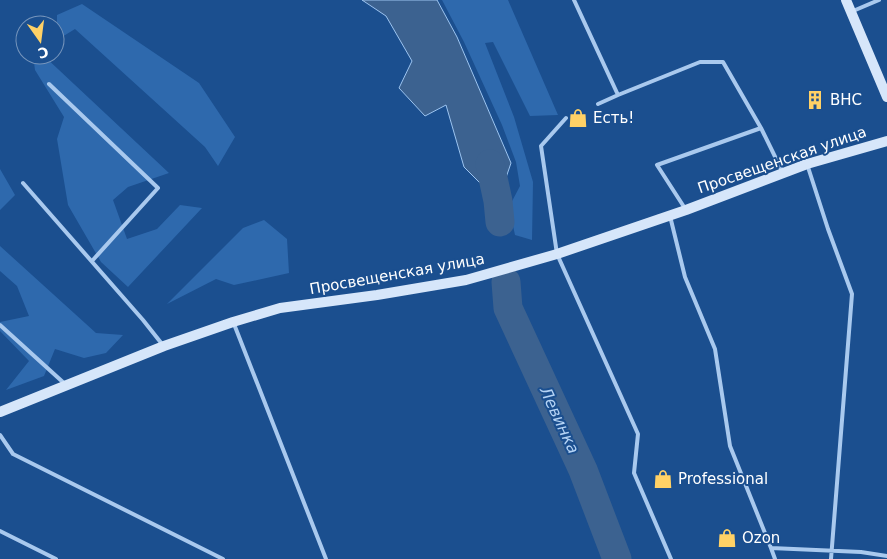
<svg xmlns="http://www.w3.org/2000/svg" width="887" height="559" font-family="'DejaVu Sans',sans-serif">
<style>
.green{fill:#2e69ad}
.water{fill:#3c6290;stroke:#9cc4f0}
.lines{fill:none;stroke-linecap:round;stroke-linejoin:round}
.river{stroke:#3c6290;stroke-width:29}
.lane{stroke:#a9c9ee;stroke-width:4}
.secondary{stroke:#d6e6fa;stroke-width:10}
.labels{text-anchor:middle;stroke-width:4;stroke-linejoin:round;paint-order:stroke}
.poi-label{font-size:15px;fill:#fff;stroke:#1b4f8f;text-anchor:start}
.street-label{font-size:15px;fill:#fff;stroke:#1b4f8f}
.water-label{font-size:16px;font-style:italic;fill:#b5d3f5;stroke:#1b4f8f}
</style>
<rect width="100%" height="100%" fill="#1b4f8f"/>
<!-- green -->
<path class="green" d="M442,0h66l50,115 -28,1 -37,-74 -8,1 29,74 19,65 -1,58 -17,-5 -6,-28 11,-21 -4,-24 -14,-37 -38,-83z
M82,4l117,79 36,54 -17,29 -13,-19 -130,-118 -18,11v-25z
M33,55h10l126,118 -41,14 -15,13 14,39 30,-10 23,-24 22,3 -74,79 -27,-25 -33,-57 -11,-66 7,-22 -29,-47z
M0,169l15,26 -15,15z
M264,220l23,19 2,34 -55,12 -18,-6 -49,25 76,-76z
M0,246l96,87 27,2 -17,18 -22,5 -29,-9 -11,27 -38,14 23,-29 -29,-30v-9l29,-6 -12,-30 -17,-15z"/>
<!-- water -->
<path class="water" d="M362,0h75l20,37 54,126 -13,38 -34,-34 -18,-62 -21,11 -26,-28 13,-27 -26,-45z"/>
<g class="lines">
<!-- river -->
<path class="river" d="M490,164l8,37 2,21
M506,282l2,26 75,162 34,89"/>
<!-- lane -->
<path class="lane" d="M574,0l44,95 82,-33h23l38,66 22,45
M853,11l26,-11
M49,84l109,104 -66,73
M598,104l20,-9
M566,118l-25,28 16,108 81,180 -4,39 37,86
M807,164l21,65 24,65 -21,265
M23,183l120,137 19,24
M686,210l-29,-45 104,-37
M670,216l15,61 30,72 15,97 41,102 90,4 26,4
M234,324l92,235
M0,325l65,59
M0,435l13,19 210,105
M0,531l56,28
M771,548l4,11"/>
<!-- secondary -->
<path class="secondary" d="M846,0l41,97
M0,412l164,-66 69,-24 47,-14 97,-13 89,-15 91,-26 129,-44 121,-46 80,-23"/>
</g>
<!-- icons -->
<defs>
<g id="building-bare" transform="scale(1.5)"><path d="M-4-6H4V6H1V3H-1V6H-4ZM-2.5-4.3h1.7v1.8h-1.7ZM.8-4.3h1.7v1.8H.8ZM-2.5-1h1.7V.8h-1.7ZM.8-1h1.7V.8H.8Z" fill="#ffd166" stroke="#1b4f8f" stroke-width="2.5" paint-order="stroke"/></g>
<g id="shop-bare" transform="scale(1.5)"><path d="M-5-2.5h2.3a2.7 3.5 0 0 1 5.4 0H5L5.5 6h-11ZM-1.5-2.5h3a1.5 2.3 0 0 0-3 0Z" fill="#ffd166" stroke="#1b4f8f" stroke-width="2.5" paint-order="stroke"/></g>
</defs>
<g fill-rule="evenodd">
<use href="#building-bare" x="815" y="100"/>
<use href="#shop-bare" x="578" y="118"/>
<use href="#shop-bare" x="663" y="479"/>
<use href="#shop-bare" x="727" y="538"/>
</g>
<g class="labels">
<!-- poi labels -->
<g class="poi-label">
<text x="830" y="105">ВНС</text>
<text x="593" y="123">Есть!</text>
<text x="678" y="484">Professional</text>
<text x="742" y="543">Ozon</text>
</g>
<!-- street labels -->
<g class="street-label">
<text transform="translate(782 160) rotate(-19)" y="5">Просвещенская улица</text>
<text transform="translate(397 274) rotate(-10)" y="5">Просвещенская улица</text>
</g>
<!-- water labels -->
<g class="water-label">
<text transform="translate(560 420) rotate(65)" y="6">Левинка</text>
</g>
</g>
<!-- north arrow -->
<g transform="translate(40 40) rotate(166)"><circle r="24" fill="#1b4f8f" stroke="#7695bc"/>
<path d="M0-4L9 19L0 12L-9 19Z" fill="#ffd166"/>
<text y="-8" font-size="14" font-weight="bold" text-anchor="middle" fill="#ffffff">С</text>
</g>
</svg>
